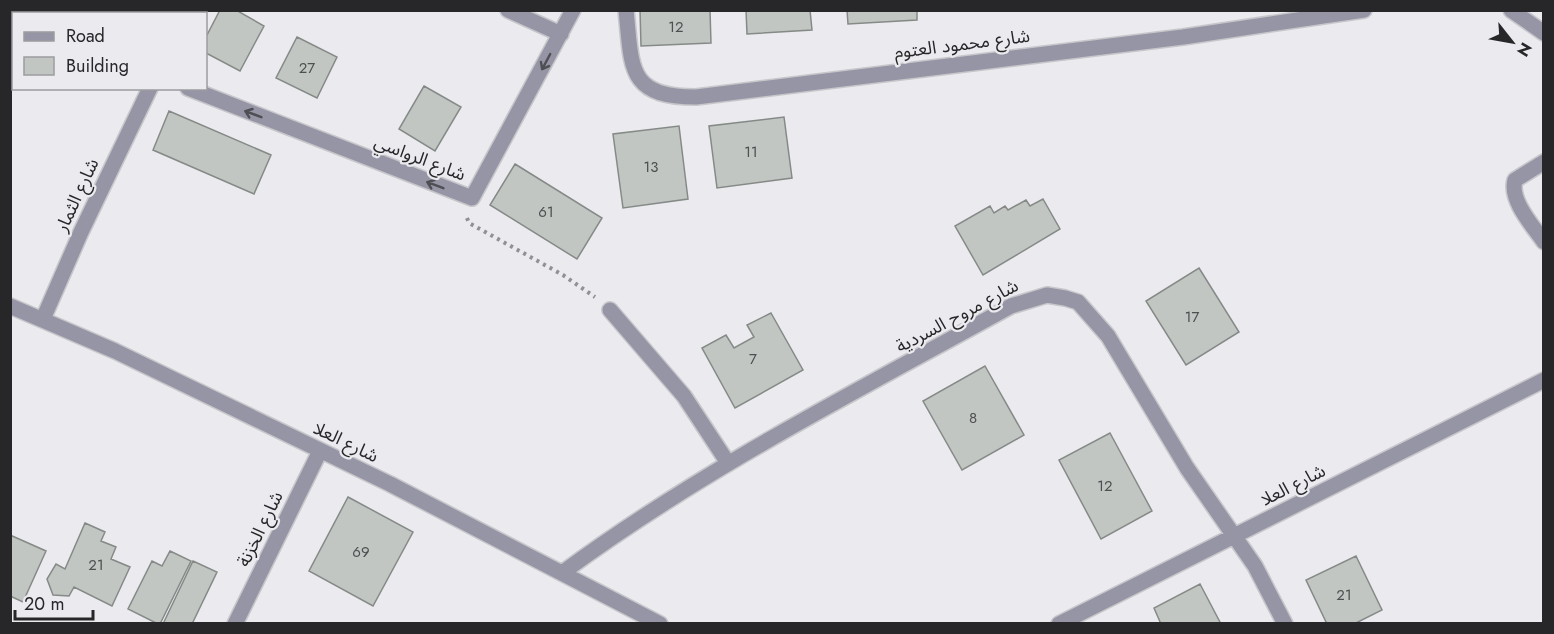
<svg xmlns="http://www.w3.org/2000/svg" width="1554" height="634" font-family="Jost,'Noto Sans Arabic',sans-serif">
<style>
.building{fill:#c1c6c3;stroke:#858a87;stroke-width:1.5}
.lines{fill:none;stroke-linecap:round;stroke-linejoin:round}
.minor-casing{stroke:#c7c7cb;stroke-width:18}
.tertiary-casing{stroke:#c7c7cb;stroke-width:18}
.path{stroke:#919194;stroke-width:4;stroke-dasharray:3 4.5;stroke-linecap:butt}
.minor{stroke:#9695a5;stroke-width:15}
.tertiary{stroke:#9695a5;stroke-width:15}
.oneway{stroke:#4e4e54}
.labels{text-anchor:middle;stroke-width:4.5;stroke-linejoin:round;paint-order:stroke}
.number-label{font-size:15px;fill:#4e4f50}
.street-label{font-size:18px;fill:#272729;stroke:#eaeaef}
</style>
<rect width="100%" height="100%" fill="#eaeaef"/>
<!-- building -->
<path class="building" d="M220,10h16l28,16 -24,45 -34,-18v-16z
M640,10h70l1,33 -70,3z
M746,10h64l2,20 -65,4z
M847,10h70v10l-69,4z
M297,37l40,20 -20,41 -41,-20z
M424,86l37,21 -26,44 -36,-22z
M169,111l102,44 -17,39 -101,-44z
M784,117l8,61 -75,10 -8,-62z
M679,126l9,73 -65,9 -10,-74z
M515,164l87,54 -25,41 -87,-54z
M1043,199l17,30 -77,46 -28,-49 35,-20 4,7 11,-7 3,4 18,-10 4,6z
M1199,268l40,64 -53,33 -40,-64z
M771,313l32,57 -68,38 -33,-60 24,-13 8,13 20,-11 -7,-12z
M985,366l39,69 -62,35 -39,-69z
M1110,433l42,78 -51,28 -42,-79z
M348,497l65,35 -40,74 -64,-35z
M85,523l20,9 -4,9 15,6 -5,12 19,8 -18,39 -38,-19 -5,9 -16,-1 -6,-16 9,-15 9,5z
M10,535l36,16 -23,51 -13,-6z
M170,551l21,10 -31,63h-2l-30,-15 24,-48 10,5z
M1356,556l26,54 -28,14h-27l-21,-44z
M193,561l24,11 -25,52h-29z
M1200,584l21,40h-60l-7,-16z"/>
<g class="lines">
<!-- minor casing -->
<g class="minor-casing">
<path id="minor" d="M508,10l53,24
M626,10c6,58 1,87 70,87l487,-60 181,-27
M184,14l2,-4
M10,17l4,1
M188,88l284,110 101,-188
M1544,162l-29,18c-6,20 18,46 29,62
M10,306l105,45 275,133 270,140
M610,310l74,86 44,67
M43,319l38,-87 69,-144
M562,573c141,-104 297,-183 449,-267l36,-11 18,3 13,4 30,34 79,132 68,98 30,58
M235,624l85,-173
M1059,624l485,-244"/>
</g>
<!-- tertiary casing -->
<g class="tertiary-casing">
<path id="tertiary" d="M1511,10l33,23"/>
</g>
<!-- path -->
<path class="path" d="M467,218l2,5 94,52 32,22"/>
<!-- minor -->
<use href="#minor" class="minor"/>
<!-- tertiary -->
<use href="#tertiary" class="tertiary"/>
</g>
<!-- one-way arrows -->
<defs><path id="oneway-shaft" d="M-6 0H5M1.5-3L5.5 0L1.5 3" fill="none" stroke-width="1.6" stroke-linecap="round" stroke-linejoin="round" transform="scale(1.5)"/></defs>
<g class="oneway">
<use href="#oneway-shaft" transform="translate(546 62) rotate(118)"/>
<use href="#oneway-shaft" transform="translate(253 114) rotate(-159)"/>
<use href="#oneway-shaft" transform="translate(435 185) rotate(-159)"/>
</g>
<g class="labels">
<!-- number labels -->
<g class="number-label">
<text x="676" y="32">12</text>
<text x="307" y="73">27</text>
<text x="751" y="157">11</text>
<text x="651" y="172">13</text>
<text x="546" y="217">61</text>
<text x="1192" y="322">17</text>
<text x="753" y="364">7</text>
<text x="973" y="423">8</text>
<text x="1105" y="491">12</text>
<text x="361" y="557">69</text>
<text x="96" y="570">21</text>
<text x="1344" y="600">21</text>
</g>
<!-- street labels -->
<g class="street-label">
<text transform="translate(962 44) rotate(-7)" y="6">شارع محمود العتوم</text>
<text transform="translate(420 158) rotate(21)" y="6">شارع الرواسي</text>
<text transform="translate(77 195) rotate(-65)" y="6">شارع الثمار</text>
<text transform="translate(957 316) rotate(-28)" y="6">شارع مروح السردية</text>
<text transform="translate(346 442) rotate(26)" y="6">شارع العلا</text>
<text transform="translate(1293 485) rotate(-27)" y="6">شارع العلا</text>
<text transform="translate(260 529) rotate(-64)" y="6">شارع الخزنة</text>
</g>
</g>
<!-- border -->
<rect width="1554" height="634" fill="none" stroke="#272729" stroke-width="24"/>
<!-- legend -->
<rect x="12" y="12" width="195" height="78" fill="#eaeaef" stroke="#9c9ca0" stroke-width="1.5"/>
<rect x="24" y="32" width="30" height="9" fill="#9695a5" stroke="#9c9ca0" stroke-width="1.5"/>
<text x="66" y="42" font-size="18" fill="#272729">Road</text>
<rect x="24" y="57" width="30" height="18" fill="#c1c6c3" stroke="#9c9ca0" stroke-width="1.5"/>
<text x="66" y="72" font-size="18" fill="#272729">Building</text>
<!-- north arrow -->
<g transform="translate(1512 42) rotate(121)" stroke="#eaeaef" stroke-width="4.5" paint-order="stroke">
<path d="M0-4.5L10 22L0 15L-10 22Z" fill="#272729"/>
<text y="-9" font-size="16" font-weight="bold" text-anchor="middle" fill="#272729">N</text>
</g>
<!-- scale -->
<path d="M15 610v9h78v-9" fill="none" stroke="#272729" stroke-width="3"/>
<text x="24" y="610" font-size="18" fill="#272729" stroke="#eaeaef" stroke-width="4.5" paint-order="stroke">20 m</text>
</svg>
